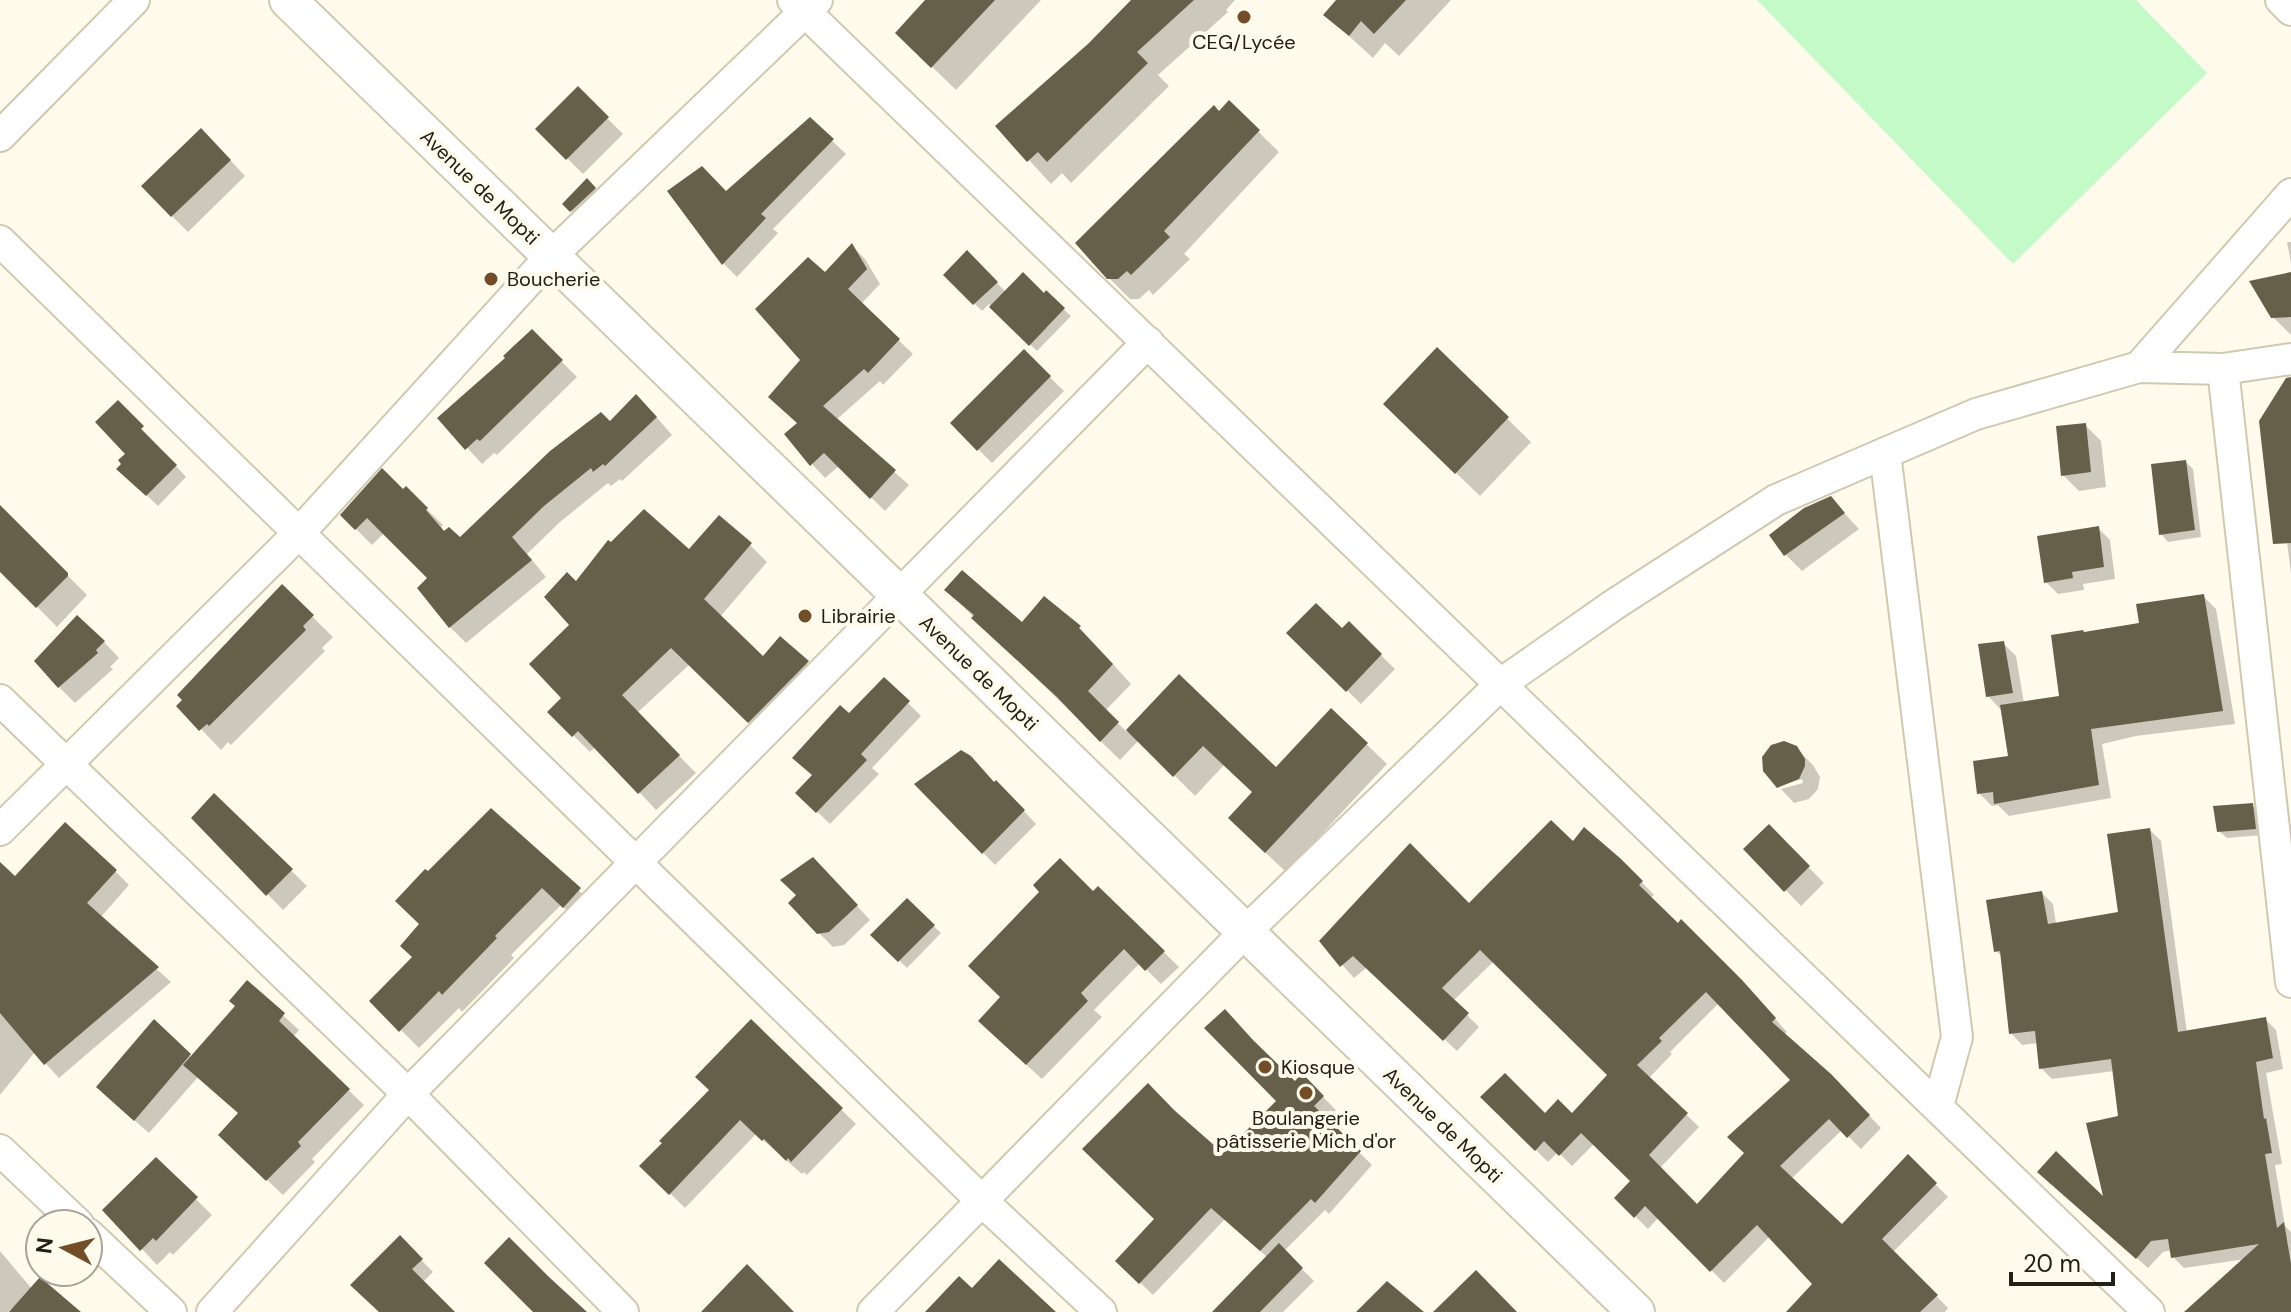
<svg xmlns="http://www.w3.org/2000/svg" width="2291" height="1312" font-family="'DM Sans',sans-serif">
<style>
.green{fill:#c4f9c8}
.shadow{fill:#0003;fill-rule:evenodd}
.building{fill:#66604b;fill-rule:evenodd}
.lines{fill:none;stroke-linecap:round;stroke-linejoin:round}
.minor-casing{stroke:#cfc9b1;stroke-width:34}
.tertiary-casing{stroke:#cfc9b1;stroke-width:40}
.minor{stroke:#fff;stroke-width:30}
.tertiary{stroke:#fff;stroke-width:36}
.poi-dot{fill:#724d28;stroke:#fffbec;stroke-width:3}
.labels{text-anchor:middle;stroke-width:8;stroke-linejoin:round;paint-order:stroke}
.poi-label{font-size:20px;fill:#222017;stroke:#fffbec;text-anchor:start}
.street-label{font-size:20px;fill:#222017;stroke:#fffbec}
</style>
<rect width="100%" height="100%" fill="#fffbec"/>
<!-- green -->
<path class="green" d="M1757,0h379l71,73 -194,191z"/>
<!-- shadow -->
<path class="shadow" d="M928,0h113l-85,90 -35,-34z
M1134,0h101l-9,10 2,2 -70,63 11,11 -98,97 -9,-10 -11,11 -53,-58 92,-81z
M1338,0h113l-52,56 -14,-13 -12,15 -47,-43z
M578,89l45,45 -40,40 -45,-45z
M1229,103l50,49 -95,102 6,5 -37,36 -4,-5 -10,9h-9l-21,-21 110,-164z
M810,120l36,34 -73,75 5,4 -41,44 -13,-13 -54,-72 56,2z
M217,146l28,30 -57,56 -16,-16z
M587,180l31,33 -23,22 -30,-31z
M2287,242h4v21z
M852,246l13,13 15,25 -19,20 52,50 -30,31 -3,-4 -44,39 73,65 -24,26 -46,-45 -14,12 -13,-14 -13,-41 4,-63 22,-85z
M967,253l39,39 38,3 2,-2 25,23 -34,35 -48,-47 -7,7 -36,-36z
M2291,274v61l-18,-18z
M532,332l45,45 -80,78 -3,-2 -12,11 -42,-46 67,-60z
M1437,350l94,92 -51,54 -95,-92z
M1024,352l40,39 -72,72 -40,-40z
M2291,383v191l-8,-64z
M118,403l68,74 -28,29 -39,-37 8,-15z
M652,412l20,23 -50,46 -2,-2 -9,7 -3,-3 -48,39 -33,32 19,23 -80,66 -16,-16 -21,-49 -45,-45 -12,12 -30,-30 64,-26 37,36 -2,2 4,6 15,7 150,-116z
M2085,425l16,16 5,46 -27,4 -16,-16z
M2186,462l7,7 8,68 -33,5 -7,-8z
M1830,498l29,31 -57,42 -16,-16 -14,-20z
M0,508l87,87 -30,32 -57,-58z
M2098,528l12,12 5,39 -32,5 1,6 -26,4 -12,-12z
M750,545l17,17 -47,55 43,42 44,4 17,17 -58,59 -76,-75 -53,49 59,60 -40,37 -60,-64 -6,6 -40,-40 14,-14 12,-114 113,-32z
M282,587l51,50 -11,11 3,3 -94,94 -3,-3 -7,8 -20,-21z
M946,590l76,35 22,-26 36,29 51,56 -26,27 22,21 52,-55 97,92 55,-59 56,54 -101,108 -36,-34 4,-45 -29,-29 -30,32 -56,-56 -19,20z
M2203,596l13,13 19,115 -99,12 -34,8 9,54 -102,18 -11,-11 -6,1 -13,-13 31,-35 -9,-48 -13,-14 15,-53 13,13 8,47 37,-5 23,-64 57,-10z
M1349,624l46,45 -34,35 -72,-71 53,-2z
M104,642l15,16 -9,9 3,2 -38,34 -16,-16z
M884,679l37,37 -49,52 7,6 -49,50 -32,-31 16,-17 36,-60z
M1796,748l17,17 7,12 -2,12 -9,10 -15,4 -13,-14 22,-6 -1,-4 -24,7z
M917,784h78l14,11 27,29 -41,41z
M215,796l92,90 -24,24 -89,-92z
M2252,805l8,7 2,23 -35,3 -8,-7z
M491,811l107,97 -15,17 -22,-20 -50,50 3,3 -52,54 -3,-4 -40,40 -47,-47 42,-43 14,-84z
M1769,827l55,56 -23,23 -55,-57z
M2150,830l11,11 26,192 78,-14 11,11 7,39 -17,4 16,91 -7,1 10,61 6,6v80h-93l48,-53 -62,9 -11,-11 -1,-7 -9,2 -15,16 -98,-86 56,20 14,-84 -6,-47 -62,8 -11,-11 -3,-25 -16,2 -11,-12 -8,-76 -7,-6 46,-58 11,11 3,20 64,-11z
M1573,844l62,31 19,20 -4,3 104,97 33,37 -3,3 46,40 51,53 -20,21 -19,-19 -51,49 51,48 66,-70 40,40 -55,55 55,56 -3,4h-154l24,-28 -45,-48 -46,47 -65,-66 -11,12 -31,-31 16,-17 -39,-37 -22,22 -14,-14 -10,10 -65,-65 62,18 27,1 38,-41 -116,-114 -41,40 26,26 -22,24 -90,-84 -13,11 -33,-37 148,-35zM1719,1003l74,77 -47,73 -49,54 -37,-39 39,-41 -50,-49 23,-24 -2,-2z
M115,871l14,14 -29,33 71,64 -112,96 -24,-26 -35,43v-220l16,3z
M827,874l43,46 -26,25 -11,2 -15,-15z
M1098,888l81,79 -18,17 -21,-21 -46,47 8,7 -60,62 -47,-43z
M907,901l34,32 -34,35 -34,-33z
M248,983l51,47 -6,7 71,68 -52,54 3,3 -32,33 -63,-60 20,-21 -42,-37 -49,56 -37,-32 42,-79 38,36 46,-52z
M751,1021l105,103 -49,51 -3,-3 -2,2 -46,-40 -71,74 -43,-42 69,-75z
M1302,1076l34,34 -10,10 46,45 -43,49 -4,-4 -41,41 30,30 -31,31h-69l54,-54 -43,-39 -72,76 -35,-34z
M156,1160l56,55 -39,40 -3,-3 -13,13 -15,-16z
M400,1238l33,34 -10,10 29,30h-71z
M0,1251l32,38 37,23h-38l-10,-10 -13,10h-8z"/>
<!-- building -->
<path class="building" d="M925,0h70l-64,68 -36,-35z
M1131,0h63l-57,52 11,11 -101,99 -9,-10 -11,10 -32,-36 94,-83z
M1336,0h70l-32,34 -13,-13 -12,15 -26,-21z
M578,86l31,31 -43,43 -31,-31z
M1229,100l31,30 -96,101 6,6 -39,38 -4,-4 -9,8h-11l-32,-36 139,-138 5,6z
M810,117l24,22 -73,75 5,4 -44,47 -55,-74 35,-25 24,25z
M201,128l30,32 -60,57 -30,-31z
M587,178l9,10 -26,24 -8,-8z
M852,243l15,26 -19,20 52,50 -32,34 -4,-4 -41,37 73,64 -26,29 -46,-46 -14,13 -26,-32 13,-11 -29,-26 32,-37 -45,-51 53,-52 17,15z
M967,250l31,32 -25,23 -30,-30z
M1023,272l21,21 2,-3 19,18 -36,38 -40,-39z
M2291,272v45l-20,1 -22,-37z
M532,329l31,31 -83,81 -3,-2 -12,11 -28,-32 68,-60 -2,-2z
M1437,347l72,70 -54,57 -72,-70z
M1024,349l27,27 -74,75 -27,-28z
M2291,377v166l-18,1 -14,-123 27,-43z
M636,394l21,23 -52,49 -2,-2 -10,8 -2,-4 -47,38 -32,31 20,23 -83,68 -32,-40 10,-10 -60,-60 -12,12 -15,-15 42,-47 21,21 3,-3 22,22 -2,2 18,21 5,-4 11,10 90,-86 51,-39 9,9z
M118,400l26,26 -3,3 36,36 -31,31 -30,-27 5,-5 -3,-4 7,-6 -30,-32z
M2086,423l5,49 -30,4 -5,-50z
M2186,460l9,70 -36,5 -8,-71z
M1831,496l14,17 -61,43 -15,-21 35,-27z
M0,505l68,68v3l-32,32 -36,-36z
M644,509l45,40 30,-34 33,28 -48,56 59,57 17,-20 29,25 -61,62 -77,-75 -49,47 58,60 -42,39 -60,-63 -6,6 -25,-25 14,-14 -32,-34 40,-39 -25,-28 23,-25 9,9 32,-41 3,2z
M2099,526l5,41 -32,5 1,6 -29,5 -7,-47z
M962,570l60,52 22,-26 37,30 -2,2 34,36 -25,27 31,31 -19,20 -43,-45 -86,-79 3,-3 -30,-25z
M282,584l32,31 -11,11 3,4 -97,96 -2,-2 -8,7 -23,-25 6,-6 -5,-5z
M2204,594l19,117 -132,18 8,56 -105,19 -1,-12 -16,2 -4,-33 35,-5 -8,-51 59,-9 -8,-61 32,-5 1,2 55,-9 -3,-19z
M1316,603l26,25 7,-7 33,33 -36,38 -60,-59z
M77,615l28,26 -9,9 2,3 -40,35 -24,-27z
M2004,641l9,52 -27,4 -8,-53z
M1179,674l97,93 55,-59 37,35 -103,110 -37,-35 24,-26 -49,-46 -30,31 -47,-47z
M884,677l26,24 -49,53 6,6 -51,53 -21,-20 17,-18 -20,-17 48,-53 9,8z
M1784,741l13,5 8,13v7l-6,13 -22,9 -14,-17 -1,-14 9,-12z
M961,750l10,6 23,26 2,-2 29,30 -43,44 -68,-70z
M214,793l79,76 -27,27 -75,-78z
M2253,803l3,26 -39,3 -4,-26z
M491,808l90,80 -18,20 -21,-20 -47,48 2,2 -55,57 -3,-4 -40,41 -30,-31 43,-44 -12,-11 19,-22 -24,-23 30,-32 3,2z
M1551,820l22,21 11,-14 37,32 22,22 -4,4 39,38 3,-4 61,61 34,38 -4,4 59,52 39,41 -23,23 -18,-19 -49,47 62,58 66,-70 29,29 -55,56 56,56 -18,17h-134l26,-28 -55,-59 -47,47 -65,-66 -11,12 -20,-20 16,-17 -49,-48 -22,23 -15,-15 -9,10 -55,-54 25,-24 40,40 13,-14 14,14 35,-38 -127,-125 -38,38 27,25 -26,28 -90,-85 -13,11 -21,-26 91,-98 59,60zM1706,992l84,88 -63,57 17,16 -47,51 -48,-49 39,-42 -51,-48 25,-24 -3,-3z
M65,822l52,48 -30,33 72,64 -115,98 -44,-52v-151l15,14z
M1769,824l41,42 -26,26 -41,-43z
M2150,828l28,204 88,-15 7,41 -17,4 8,57 2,-1 6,35 -7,1 12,74 7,-6 7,42v48h-107l75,-68 -88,14 -3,-19 -17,2 -15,18 -99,-87 19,-21 47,45 -17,-73 32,-7 -7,-57 -72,10 -4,-38 -26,3 -9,-83 -6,1 -8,-52 56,-9 6,33 70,-12 -11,-78z
M813,857l45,48 -29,27 -12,2 -29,-31 8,-8 -16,-15z
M1060,858l33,33 5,-5 67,65 -20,20 -21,-22 -43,44 7,8 -62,64 -48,-44 22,-24 -32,-31 71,-74 -6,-7z
M907,898l28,27 -37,37 -28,-27z
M247,980l38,33 -6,8 71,68 -52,53 3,4 -35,35 -48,-46 20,-22 -55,-48 52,-59 -6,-5z
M1225,1009l28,31 42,41 7,-8 22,23 -10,10 47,45 -46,52 -4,-4 -51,52 -49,-43 -72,76 -24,-23 39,-42 -72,-70 66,-66 26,27 49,43 24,-23 29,-29 -72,-73z
M154,1019l37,35 -57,67 -38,-34z
M751,1019l92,89 -52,54 -3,-4 -2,3 -22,-22 -2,2 -22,-21 -71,75 -30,-29 23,-23 -3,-2 50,-51 -14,-13z
M156,1157l42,40 -42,44 -3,-3 -13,13 -38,-41z
M400,1235l23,24 -11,10 43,43h-76l-29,-27z
M509,1237l40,40 38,35h-54l-49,-49z
M1279,1243l24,25 -43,44h-48z
M999,1259l57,53h-131l34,-36 13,12z
M747,1264l47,48h-93z
M1476,1270l41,42h-84z
M40,1277l41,35h-72z
M1387,1281l37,31h-68z"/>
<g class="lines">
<!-- minor casing -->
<g class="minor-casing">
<path id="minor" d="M793,0l1356,1312
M2281,0l10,10
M0,136l134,-136
M0,241l982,960 119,111
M2139,367l152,-173
M2223,369l68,613
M1885,453l72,584 -19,69
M0,700l408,394 215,218
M0,830l300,-298 251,-276 266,-256
M0,1150l78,74
M88,1234l83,78
M212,1312l196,-218 740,-752
M873,1312l372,-380 257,-249 113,-79 161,-104 200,-86 163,-47 84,2 68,-10"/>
</g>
<!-- tertiary casing -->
<g class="tertiary-casing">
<path id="tertiary" d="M288,0l1348,1312"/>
</g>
<!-- minor -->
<use href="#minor" class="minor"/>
<!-- tertiary -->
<use href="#tertiary" class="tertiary"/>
</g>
<!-- markers -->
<g class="poi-dot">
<circle cx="1244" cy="17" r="8"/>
<circle cx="491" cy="279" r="8"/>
<circle cx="805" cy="616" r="8"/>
<circle cx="1265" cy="1067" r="8"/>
<circle cx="1306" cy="1093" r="8"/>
</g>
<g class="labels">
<!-- poi labels -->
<g class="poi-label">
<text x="1244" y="49" text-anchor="middle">CEG/Lycée</text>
<text x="507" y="286">Boucherie</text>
<text x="821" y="623">Librairie</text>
<text x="1281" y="1074">Kiosque</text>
<text x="1306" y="1125" text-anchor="middle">Boulangerie<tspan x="1306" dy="23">pâtisserie Mich d'or</tspan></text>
</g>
<!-- street labels -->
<g class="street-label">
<text transform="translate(480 187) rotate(44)" y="7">Avenue de Mopti</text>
<text transform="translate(979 673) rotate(44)" y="7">Avenue de Mopti</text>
<text transform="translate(1443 1125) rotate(44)" y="7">Avenue de Mopti</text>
</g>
</g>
<!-- north arrow -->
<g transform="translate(64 1248) rotate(277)"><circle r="38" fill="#fffbec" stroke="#a7a397" stroke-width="2"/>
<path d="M0-6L14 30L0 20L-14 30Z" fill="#724d28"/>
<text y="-12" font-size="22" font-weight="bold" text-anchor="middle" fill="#222017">N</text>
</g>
<!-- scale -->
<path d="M2011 1272v12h102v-12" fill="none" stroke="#222017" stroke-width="4"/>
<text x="2023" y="1272" font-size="24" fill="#222017" stroke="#fffbec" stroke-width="6" paint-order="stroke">20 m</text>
</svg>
